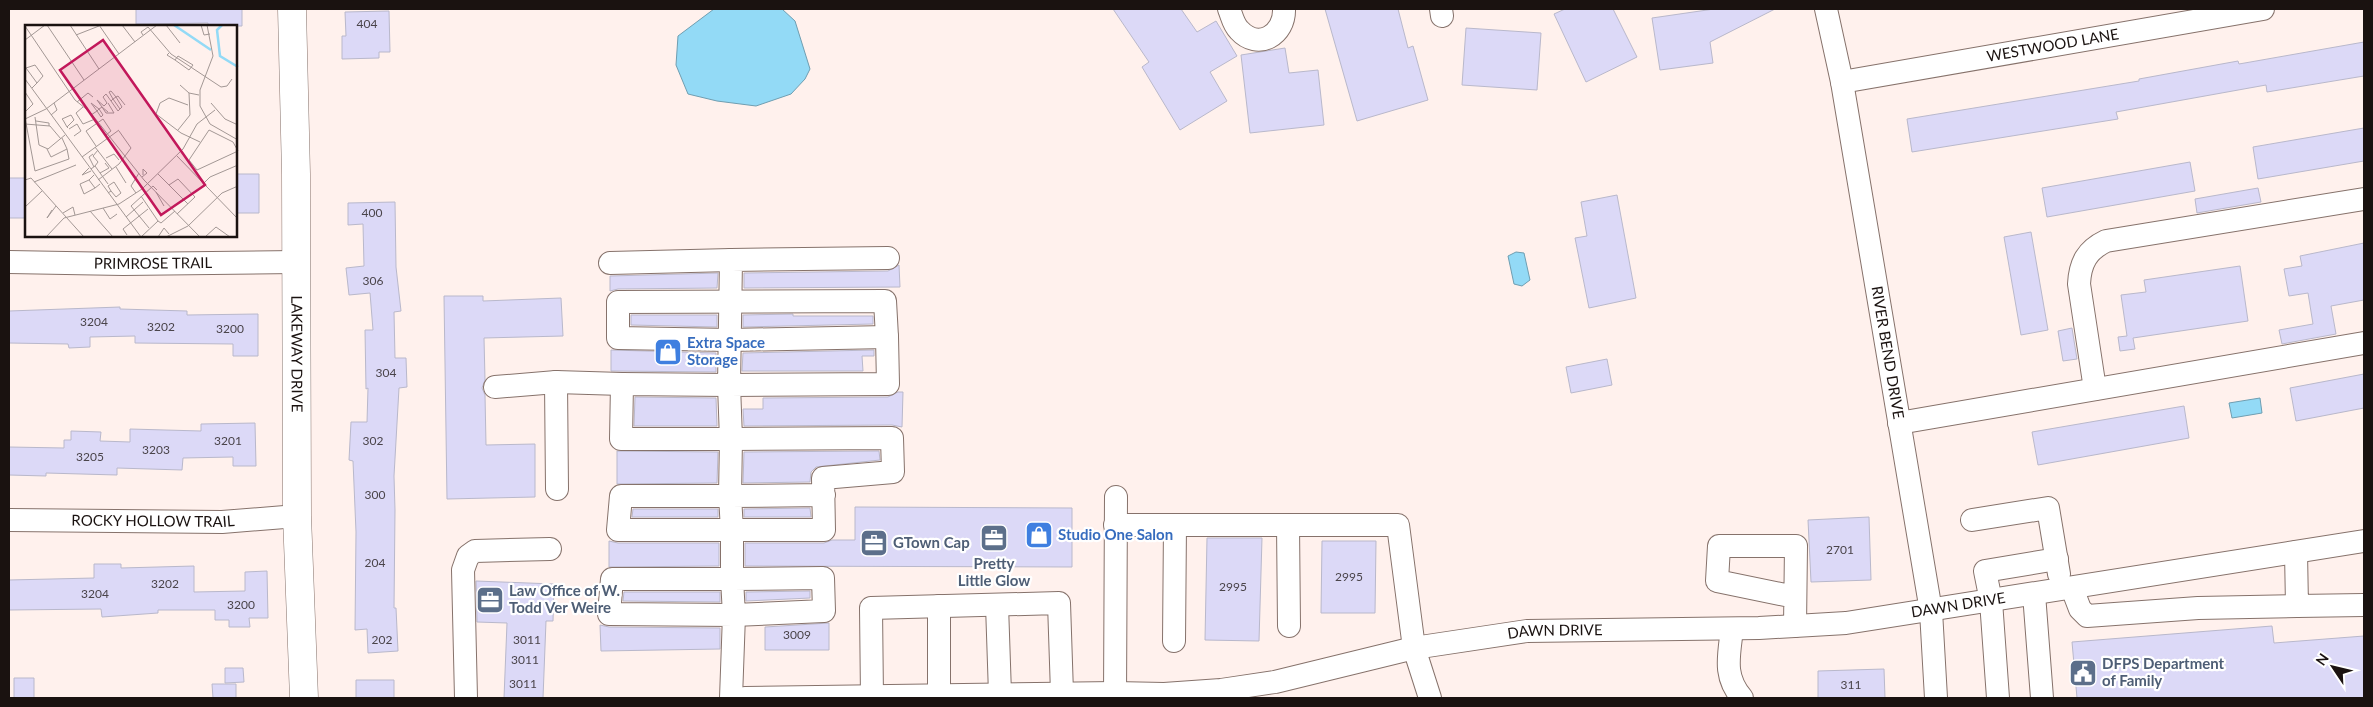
<svg xmlns="http://www.w3.org/2000/svg" width="2373" height="707" font-family="Lato,sans-serif">
<style>
.water{fill:#93daf6;stroke:#6f9eb1}
.building{fill:#dcd9f7;stroke:#b9b8cb}
.lines{fill:none;stroke-linecap:round;stroke-linejoin:round}
.minor-casing{stroke:#86726b;stroke-width:24}
.major-casing{stroke:#86726b;stroke-width:29}
.minor{stroke:#fff;stroke-width:22}
.major{stroke:#fff;stroke-width:28}
.labels{text-anchor:middle;stroke-width:4.5;stroke-linejoin:round;paint-order:stroke}
.number-label{font-size:12px;fill:#4a444a}
.street-label{font-size:15px;fill:#1a1210;stroke:#fff}
.shop-label{font-size:15px;font-weight:bold;fill:#366cbe;stroke:#fff;text-anchor:start}
.service-label{font-size:15px;font-weight:bold;fill:#4e5e75;stroke:#fff;text-anchor:start}
.inset-river{fill:none;stroke:#93daf6;stroke-width:2.5}
.inset-road{fill:none;stroke:#a39895;stroke-width:1}
.view{fill:#c2185b;fill-opacity:0.15;stroke:#c2185b;stroke-width:2.5}
.inset-edge{fill:none;stroke:#1a1210;stroke-width:2.5}
</style>
<rect width="100%" height="100%" fill="#fff1ed"/>
<!-- water -->
<path class="water" d="M714,9h68l13,12 15,48 -5,10 -14,15 -35,12 -39,-5 -29,-7 -12,-29 2,-29z
M1516,252l8,1 6,27 -8,6 -8,-2 -6,-28z
M2260,398l2,15 -30,5 -3,-15z"/>
<!-- building -->
<path class="building" d="M136,9h106v17h-34v-3l-72,1z
M1113,9h68l16,23 19,-11 21,35 -27,16 17,29 -47,29 -38,-63 7,-5z
M1325,9h73l10,39 5,-2 15,54 -71,21z
M1565,9h48l24,48 -51,25 -32,-68z
M1714,9h61l-65,33 3,21 -53,7 -8,-52z
M389,11l1,41h-11v6l-37,1v-23h4l-1,-24z
M1466,28l75,5 -4,57 -75,-5z
M2364,42v34l-97,16 -1,-7 -150,27 2,7 -206,33 -5,-33 232,-38v-2l99,-18 1,3z
M1285,48l4,25 29,-3 6,55 -74,8 -9,-78z
M2364,128v33l-106,18 -5,-32z
M2190,162l5,29 -148,26 -5,-29z
M236,174h23v39h-23z
M9,178h17l-1,40h-16z
M2258,188l3,14 -64,11 -2,-14z
M1617,195l19,103 -47,10 -14,-70 12,-2 -6,-34z
M395,202l1,65 5,44 -7,1 1,46h11l1,29 -8,1 -5,88 1,34 -1,98h2l2,43 -30,2 -1,-24 -12,1 1,-98 -3,-71 -4,-1 2,-38h16l1,-34 -2,1 -1,-59h8l-3,-37 -21,2 -3,-27 18,-2 -1,-42 -15,1v-22z
M2031,232l17,98 -27,5 -17,-98z
M2364,243v57l-33,6 5,28 -54,10 -3,-14 34,-6 -5,-31 -19,3 -5,-27 18,-3 -2,-10z
M899,265l1,22 -156,1v-15l144,-2z
M2240,266l8,55 -115,17 2,11 -15,2 -2,-14 9,-1 -6,-41 25,-3 -2,-12z
M718,273l-1,15 -99,1 -8,2v-15z
M444,296h39v5l78,-3 2,38 -79,2 1,42 -3,8 3,7 1,50 49,-1v53l-88,2z
M120,307v2l67,2v4l71,-1v42h-25v-12l-98,-1v-7l-45,1v10l-21,1 -1,-4 -59,-1v-32z
M793,314v2h80v8l-130,3v-12z
M631,315h86v12l-86,-2z
M2072,328l5,31 -14,2 -5,-30z
M611,350l105,3v19l-105,-1z
M874,350v6h-12l1,15h-121l1,-18z
M1607,359l5,26 -41,8 -5,-26z
M2364,374v34l-68,13 -6,-33z
M898,392h5l-1,35 -10,-2 -148,1 -1,-17h20v-11l125,-1z
M635,397l81,1 1,28h-83z
M2184,406l5,32 -151,27 -6,-33z
M255,423l1,43h-23v-9l-50,1 -1,12 -65,-2v7l-71,-2v3l-37,-1v-28l55,1v-8h7v-9l30,1 -1,9 30,1v-13l71,2v-7z
M617,451l101,1 -1,31 -100,1z
M879,451l1,9 -64,7 -5,5 -1,10 -67,1 1,-31z
M855,507l217,1v59l-327,-1v-23h79l8,-3h23z
M810,508l1,9h-67v-8z
M633,509h85v8h-86z
M1869,517l2,63 -60,2 -3,-62z
M1207,538h55l-3,103 -54,-1z
M609,541l9,2h101v23l-110,1z
M1322,541h54l-1,72h-54z
M94,564h27v4l73,-2v26l51,-1v-19l22,-1 1,47h-19l1,9h-21v-7h-14v-10h-57v3l-56,4 -1,-8 -92,1v-30l85,-2z
M476,581l78,3 -1,37h-7l-3,77h-39l3,-75 -30,-1z
M810,591v7l-64,3v-9z
M624,592h96v10l-97,-1z
M829,623v27h-64v-23z
M600,625l9,2 111,1v21l-119,2z
M2272,626l2,17 90,-7v62h-287l-5,-56z
M225,668h18l1,14 -19,1z
M1884,669l1,29h-67v-27z
M14,678h20v20h-20z
M356,680h38v18h-38z
M212,684h24v14h-23z"/>
<g class="lines">
<!-- minor casing -->
<g class="minor-casing">
<g id="minor">
<path d="M1229,9c3,7 4,15 10,21 19,21 46,5 45,-21"/>
<path d="M1441,9l1,7"/>
<path id="s1" d="M1826,9l16,73 89,529 5,87"/>
<path id="s2" d="M1842,82l421,-73"/>
<path id="s3" d="M9,262l114,2 173,-2"/>
<path d="M610,263l121,-3"/>
<path d="M885,301l2,36 -157,3 -112,-2v-36z"/>
<path d="M556,382l1,107"/>
<path d="M495,387l61,-5 66,2"/>
<path d="M2095,389l-16,-105c1,-21 8,-34 27,-43l258,-42"/>
<path d="M1899,423l465,-80"/>
<path d="M824,495l-94,1 2,34h92l-1,-52 70,-6 -1,-34 -161,1 -2,-54 159,-1 -1,-47"/>
<path id="s4" d="M9,520l213,2 75,-6"/>
<path d="M1972,520l76,-12 11,66"/>
<path d="M1115,525h283l16,123 16,50"/>
<path d="M1288,525l1,101"/>
<path d="M2296,552l1,54 67,-1"/>
<path d="M823,578l1,33 -90,4 -2,-36z"/>
<path d="M2072,588l8,21 7,7 111,-8 99,-2"/>
<path d="M2034,594l8,104"/>
<path d="M997,605l3,89"/>
<path d="M939,606v89"/>
<path d="M1795,626l1,-80h-77l-2,35 78,16"/>
<path d="M1732,629c-3,27 -9,47 10,69"/>
<path d="M1174,641l1,-116"/>
<path d="M466,698l-3,-128 5,-14 7,-5 75,-2"/>
<path d="M731,698l3,-83 -125,-1 3,-35h120v-49h-114l3,-34h109l1,-57h-110l1,-55 107,1 2,-125 157,-2"/>
<path id="s5" d="M745,698l370,-5 49,1 57,-4 54,-8 139,-34 113,-17 232,-3 87,-5 518,-82"/>
<path d="M872,698l-1,-90 188,-5 3,90"/>
<path d="M1115,698l1,-201"/>
<path d="M1998,698l-7,-97 -6,-30 72,-12"/>
</g>
</g>
<!-- major casing -->
<g class="major-casing">
<g id="major">
<path id="s6" d="M292,9l4,165 1,342 7,182"/>
</g>
</g>
<!-- minor -->
<use href="#minor" class="minor"/>
<!-- major -->
<use href="#major" class="major"/>
</g>
<!-- icons -->
<defs>
<g id="shop-square" transform="scale(1.4375)"><rect x="-9" y="-9" width="18" height="18" rx="4" fill="#3f7fe0" stroke="#fff"/><path d="M-5-2.5h2.3a2.7 3.5 0 0 1 5.4 0H5L5.5 6h-11ZM-1.5-2.5h3a1.5 2.3 0 0 0-3 0Z" fill="#fff"/></g>
<g id="office-square" transform="scale(1.4375)"><rect x="-9" y="-9" width="18" height="18" rx="4" fill="#5c6f8a" stroke="#fff"/><path d="M-6-3h4V-5.5h4V-3h4V5H-6ZM-1-4.5V-3h2v-1.5ZM-6 0V1H6V0Z" fill="#fff"/></g>
<g id="civic-square" transform="scale(1.4375)"><rect x="-9" y="-9" width="18" height="18" rx="4" fill="#5c6f8a" stroke="#fff"/><path d="M-.6-6.5H3V-4.5H.6V-3L4-1V1h2V6H-6V1h2V-1L-.6-3ZM-1.2 2.5V6h2.4V2.5Z" fill="#fff"/></g>
</defs>
<g fill-rule="evenodd">
<use href="#shop-square" x="668" y="352"/>
<use href="#shop-square" x="1039" y="535"/>
<use href="#office-square" x="994" y="538"/>
<use href="#office-square" x="874" y="543"/>
<use href="#office-square" x="490" y="600"/>
<use href="#civic-square" x="2083" y="673"/>
</g>
<g class="labels">
<!-- number labels -->
<g class="number-label">
<text x="367" y="28">404</text>
<text x="372" y="217">400</text>
<text x="373" y="285">306</text>
<text x="94" y="326">3204</text>
<text x="161" y="331">3202</text>
<text x="230" y="333">3200</text>
<text x="386" y="377">304</text>
<text x="228" y="445">3201</text>
<text x="373" y="445">302</text>
<text x="156" y="454">3203</text>
<text x="90" y="461">3205</text>
<text x="375" y="499">300</text>
<text x="1840" y="554">2701</text>
<text x="375" y="567">204</text>
<text x="1349" y="581">2995</text>
<text x="165" y="588">3202</text>
<text x="1233" y="591">2995</text>
<text x="95" y="598">3204</text>
<text x="241" y="609">3200</text>
<text x="797" y="639">3009</text>
<text x="382" y="644">202</text>
<text x="527" y="644">3011</text>
<text x="525" y="664">3011</text>
<text x="523" y="688">3011</text>
<text x="1851" y="689">311</text>
</g>
<!-- street labels -->
<g class="street-label">
<text dy="5" stroke="none"><textPath href="#s2" startOffset="214">WESTWOOD LANE</textPath></text>
<text dy="5" stroke="none"><textPath href="#s3" startOffset="144">PRIMROSE TRAIL</textPath></text>
<text dy="5" stroke="none"><textPath href="#s1" startOffset="349">RIVER BEND DRIVE</textPath></text>
<text dy="5" stroke="none"><textPath href="#s6" startOffset="345">LAKEWAY DRIVE</textPath></text>
<text dy="5" stroke="none"><textPath href="#s4" startOffset="144">ROCKY HOLLOW TRAIL</textPath></text>
<text dy="5" stroke="none"><textPath href="#s5" startOffset="1221">DAWN DRIVE</textPath></text>
<text dy="5" stroke="none"><textPath href="#s5" startOffset="816">DAWN DRIVE</textPath></text>
</g>
<!-- shop labels -->
<g class="shop-label">
<text x="687" y="348">Extra Space<tspan x="687" dy="17">Storage</tspan></text>
<text x="1058" y="540">Studio One Salon</text>
</g>
<!-- service labels -->
<g class="service-label">
<text x="893" y="548">GTown Cap</text>
<text x="994" y="569" text-anchor="middle">Pretty<tspan x="994" dy="17">Little Glow</tspan></text>
<text x="509" y="596">Law Office of W.<tspan x="509" dy="17">Todd Ver Weire</tspan></text>
<text x="2102" y="669">DFPS Department<tspan x="2102" dy="17">of Family</tspan></text>
</g>
</g>
<!-- overview -->
<g transform="translate(25 25)">
<rect width="212" height="212" fill="#fff1ed"/>
<path class="inset-river" d="M149,0l37,25M197,0l-5,5 3,26 18,11"/>
<path class="inset-road" d="M22,0l37,55M45,0l29,44M74,0l20,29M97,0l13,17M141,0l14,18M176,0l3,10 6,-1M182,0l6,31 -13,34v16l10,18 28,16M0,1l50,74 15,12 54,68 56,57M51,10l23,-9M118,10l-2,-3 7,-5 23,27 50,33 6,-1 5,-7M0,15l20,-15M144,28l-2,2 8,5 14,10 4,-5 -15,-9 -3,4M1,43l9,-3 8,11 -6,7M1,43l11,15 -5,5M0,54l116,158M155,60l9,8 10,2M0,67l8,12 -8,8M86,76l7,10 2,-2M52,77l11,-9 5,4M186,78l14,16 13,6M163,80l-19,-7 -9,5 -4,11 25,19 19,9M58,82l-7,6 7,11 12,-5M21,84l111,-84M74,84l4,6 -2,2 -4,-6zM83,87l-6,-5 4,6h8l-6,-10M26,90l6,-5 -3,-7M66,90l6,-4 -6,-8 8,6 3,-2 -5,-7 7,6 3,-3 -4,-6 3,-3 5,7 2,-2 -4,-7 2,-1 5,6 6,10 -2,2 -7,-10 3,-2 2,-1 7,9M10,92l4,28 9,4 17,-14M0,93l10,53 34,-12 -2,-10M0,94l21,-10M11,96l13,2v3M0,99l25,2 11,13M42,102l7,-7 -3,-5 -9,4 1,1 4,7 1,1M44,104l8,-5 4,7 -7,5M153,105l12,-15 -1,-22M184,105l24,12 5,9 -41,19 -8,-10zM71,121l-10,-15 17,-12 8,12 -5,4M70,122l17,22M22,124l4,8 16,-8 -5,-11M68,129l-4,3 5,10M152,131l61,63M57,132l37,-27M81,133l8,-4 5,6M70,141l3,-4 -5,-6 5,-6M91,142l10,16M64,143l-7,7 9,-4M66,144l4,-3 13,18M75,148l9,-5 -4,-5M133,149l30,30M69,150l-5,5 6,8 5,-4M117,152l5,-4 -4,-4v6M0,155l6,-2 53,59M64,155l-9,4 4,10 11,-6M73,155l21,-16 12,-16 -12,-17M9,157l42,-17M179,158l6,-6 28,-12M144,160l9,-6 17,18 -18,17M131,167l8,14M83,168l3,-2 -3,-5 6,-4 7,11 -5,4 -5,-6M111,168l-5,-7 8,-13M116,171l17,25M0,182l17,-16M78,183l7,11 7,-5M27,185l-5,8 9,-12M65,186l23,26M38,188l10,-6 2,8M101,192l17,-15M124,203l-18,-22 22,-20 4,4M102,210l-4,-6 25,-20M21,212l18,-19 55,-14 23,-15 41,-40 14,-25 18,-14M116,212l17,-16 3,2 14,-12M133,212l6,-9 5,6M141,212l22,-11 34,-33 16,-7M180,212l11,-10 14,10"/>
<path class="view" d="M78,15l102,145 -44,30 -101,-145z"/>
<rect width="212" height="212" class="inset-edge"/>
</g>
<!-- border -->
<rect width="2373" height="707" fill="none" stroke="#1a1210" stroke-width="20"/>
<!-- north arrow -->
<g transform="translate(2333 667) rotate(305)" stroke="#ffffff" stroke-width="4" paint-order="stroke">
<path d="M0-4L9 19L0 12L-9 19Z" fill="#1a1210"/>
<text y="-8" font-size="14" font-weight="bold" text-anchor="middle" fill="#1a1210">N</text>
</g>
</svg>
